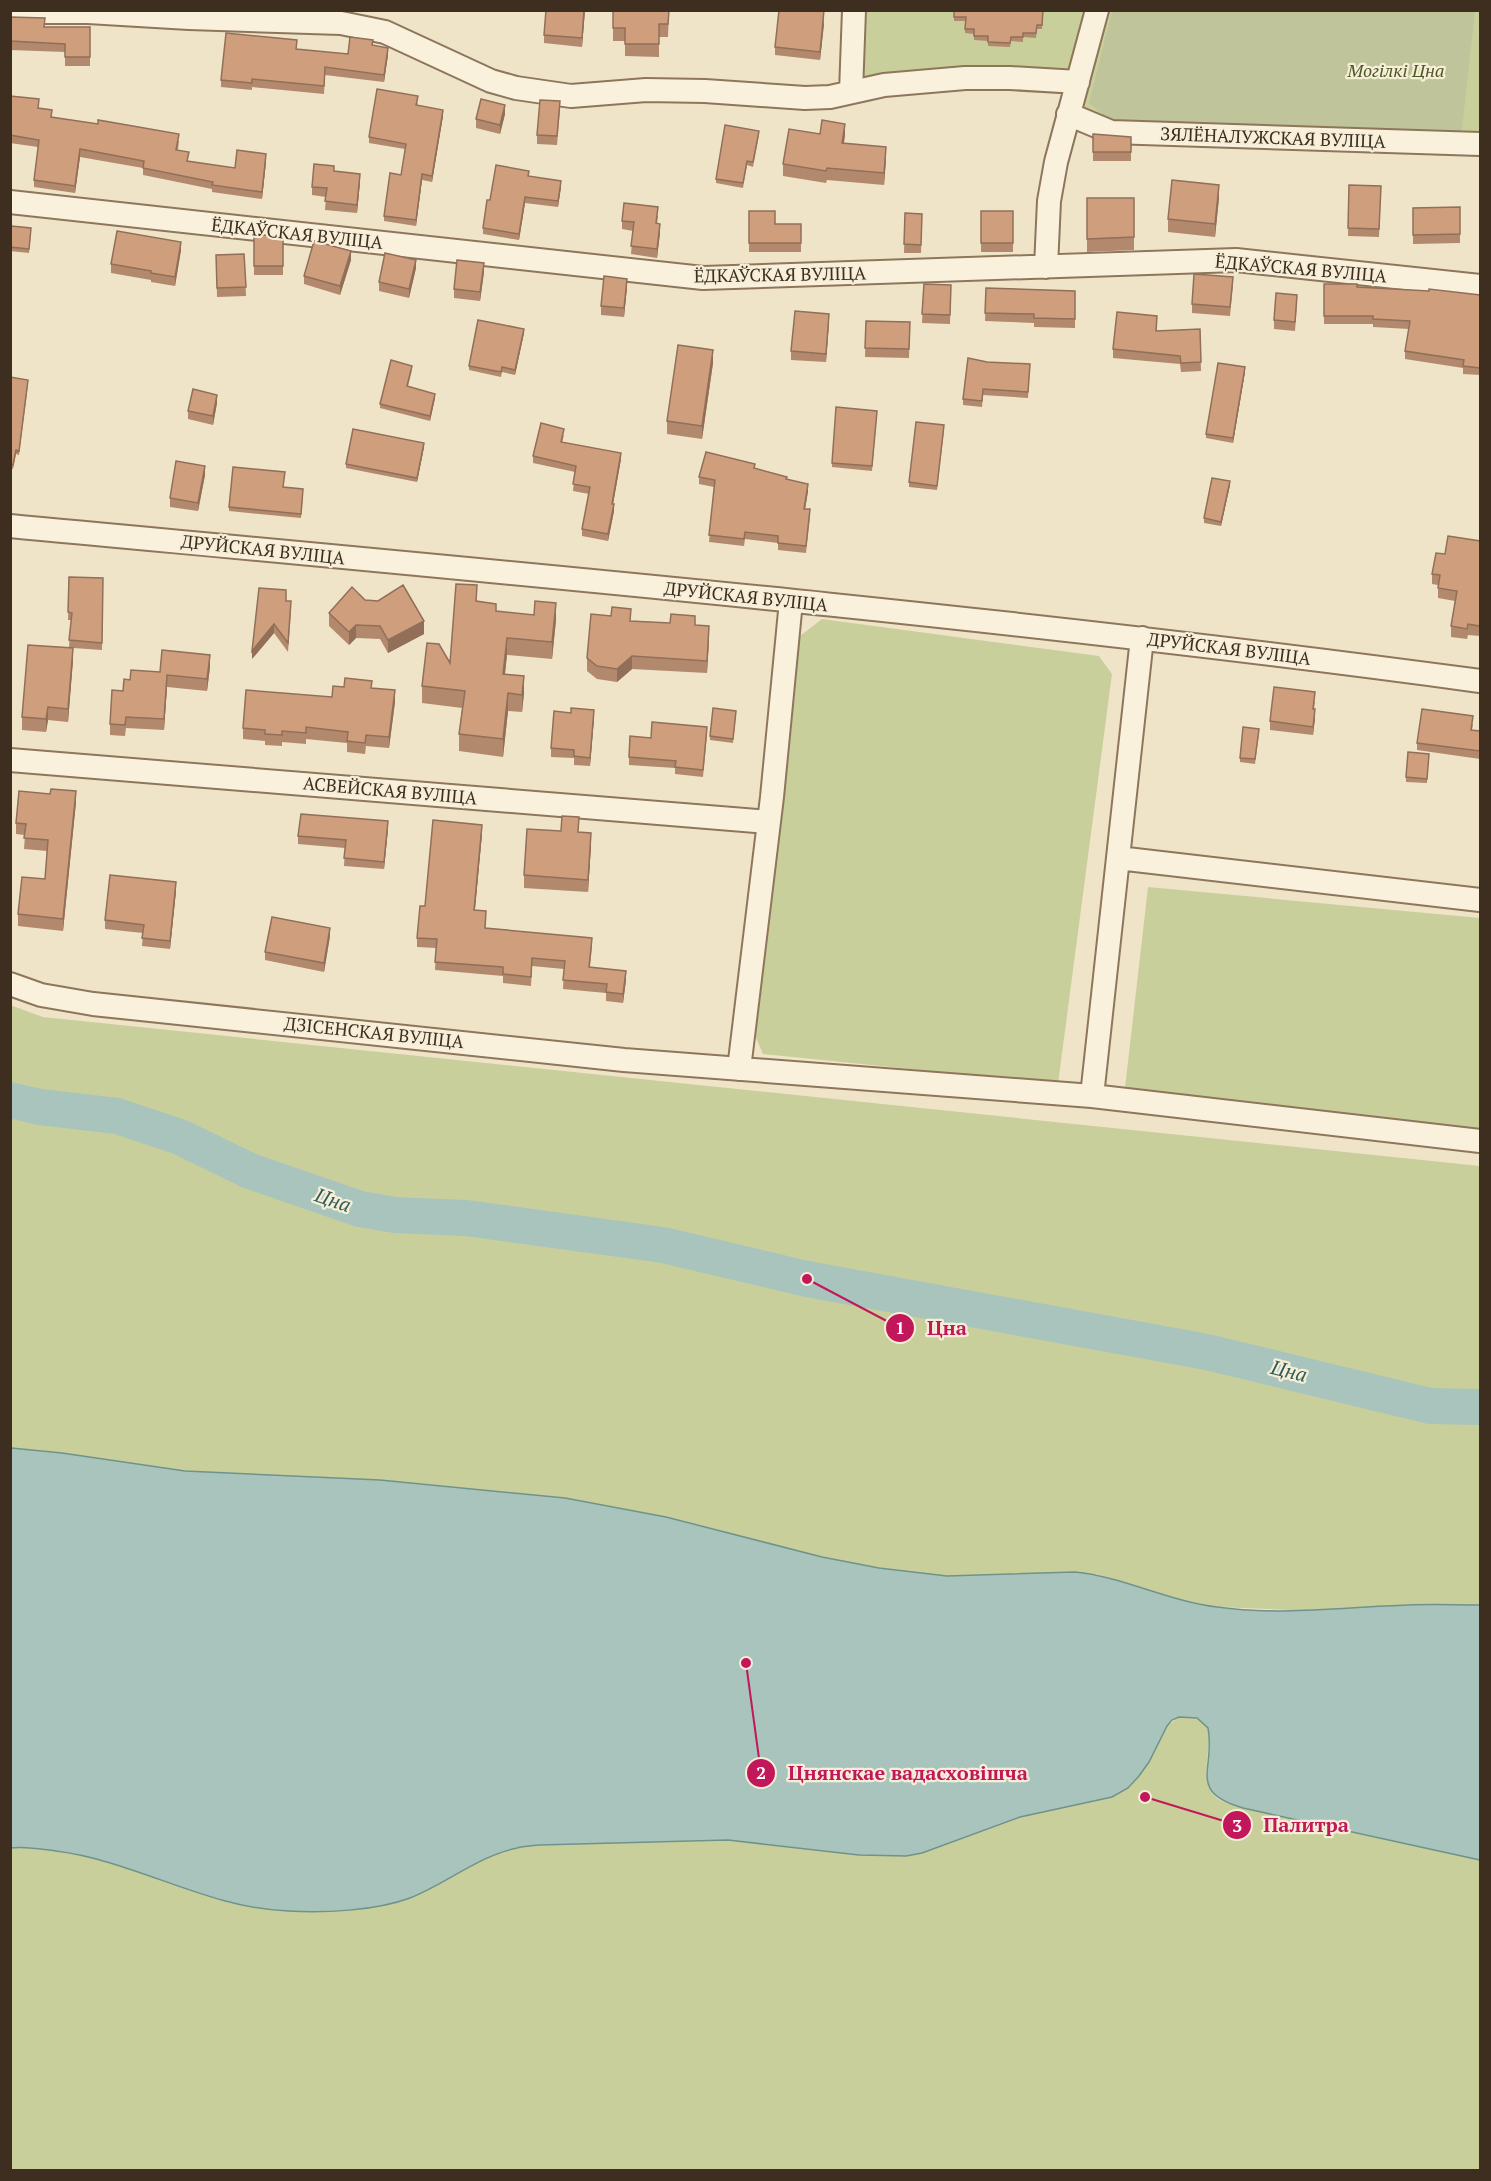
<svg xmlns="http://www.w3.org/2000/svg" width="1491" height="2181" font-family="'PT Serif',serif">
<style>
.green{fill:#c9cf9b}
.cemetery{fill:#bfc49a}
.water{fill:#a9c4bc;stroke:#6f938a;stroke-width:1.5}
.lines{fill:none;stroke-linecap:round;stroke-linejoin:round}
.river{stroke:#a9c4bc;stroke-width:36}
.street-casing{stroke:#8d765c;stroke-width:26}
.street{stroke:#faf1dc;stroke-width:22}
.wall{fill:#b2896c}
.shaded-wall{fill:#916f58}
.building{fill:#cf9f7d;stroke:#916f58;stroke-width:1.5}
.labels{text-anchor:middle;stroke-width:4.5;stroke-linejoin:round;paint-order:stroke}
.park-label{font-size:18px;font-style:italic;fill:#4d5a26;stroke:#f7eed8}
.street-label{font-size:18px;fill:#3d2e20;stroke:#f7eed8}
.water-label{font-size:20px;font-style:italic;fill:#2f5d5a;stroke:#f7eed8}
.leader{fill:none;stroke:#c2185b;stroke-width:2}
.callout-dot{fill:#c2185b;stroke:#f7eed8;stroke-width:2}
.mark-label{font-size:18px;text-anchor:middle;font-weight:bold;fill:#fff}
.callout-label{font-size:20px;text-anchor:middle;font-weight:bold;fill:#c2185b;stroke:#f7eed8;stroke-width:4.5;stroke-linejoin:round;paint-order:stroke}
</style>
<rect width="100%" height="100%" fill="#f0e4c8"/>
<!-- green -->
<path class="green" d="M854,11h626v133l-369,-12 -43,-18 10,-31 -227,9z
M822,619l277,37 13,18 -54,410 -295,-30 -12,-28 49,-390z
M1148,887l332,31v211l-148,-15 -207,-26z
M10,1005l33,12 1437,149v439h-73l-91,6 -100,-4 -34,-7 -85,-26 -150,2 -68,-8 -57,-11 -156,-40 -101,-19 -185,-18 -195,-9 -123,-18 -51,-5z
M1188,1716l9,2 11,10c5,23 -13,57 12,72 7,4 16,6 23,8l237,52v310h-1469l-1,-322c15,-2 31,1 46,3 80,10 150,57 232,60 36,2 87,0 122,-13 36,-14 68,-42 107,-50 7,-2 15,-2 22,-3l189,-5 131,15 47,1 16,-3 98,-36 92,-20 16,-9 21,-26 18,-36 12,-9z"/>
<!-- cemetery -->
<path class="cemetery" d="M1112,11h363l-13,118 -3,3 -345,-8 -25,-21z"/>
<!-- water -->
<path class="water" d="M11,1448l51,5 123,18 195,9 185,18 101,19 156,40 57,11 68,8 128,-4c49,5 93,29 142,35 63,9 127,0 191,-2 24,-1 48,0 72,0v255l-237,-52c-57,-16 -27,-40 -35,-80l-11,-10 -18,-1 -7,3 -5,6 -18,36 -10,14 -11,12 -16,9 -92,20 -98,36 -16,3 -47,-1 -131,-15 -189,5c-7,1 -15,1 -22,3 -39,8 -71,36 -107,50 -35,13 -86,15 -122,13 -82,-3 -152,-50 -232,-60 -15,-2 -31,-5 -45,-3z"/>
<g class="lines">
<!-- river -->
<path class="river" d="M10,1100l30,7 77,9 63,21 70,34 110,38 35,6 71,3 197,27 144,34 400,73 223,54 50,1"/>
<!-- street casing -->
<g class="street-casing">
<path id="street" d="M10,12h78l101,6 152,5 44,9 106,49 25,7 55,8 75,-6 59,1 100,7 25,-1 54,-12 81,-7h45l68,4
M851,92l3,-82
M1068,114l43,18 369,12
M10,202l693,76 533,-18 244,26
M1046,267l3,-66 7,-39 41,-152
M10,526c491,46 982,89 1470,155
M10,760l759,62
M1118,858l362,42
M10,984l31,11 52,9 531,56 468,36 388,45
M739,1069l33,-272 19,-196
M1092,1096l50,-458"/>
</g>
<!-- street -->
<use href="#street" class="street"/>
</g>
<!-- wall -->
<path class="wall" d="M585,10l-3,37 -38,-4v-8z
M613,10h56l-1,27h-9v20l-34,-1v-15h-12z
M954,10h89l-1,19h-5l-1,9 -13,-1v5l-12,-1 -1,6 -22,-1v-5l-14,-1v-6l-9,-1v-12h-11z
M10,17l35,10h45v39h-25v-14l-55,-2z
M824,24l-4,36 -45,-5v-8z
M373,45l15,10 -4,27 -59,-7 -1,19 -72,-7v3l-31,-3v-7l76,-31 51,5z
M10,96l29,12 13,9 127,24 -1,9 11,12 46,6 31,-6 -4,37 -50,-7v-3l-69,-14v-7l-63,-11 -5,36 -41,-6v-7l4,-33 -28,-4z
M418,102l-1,4 26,10 -11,66 -10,-2 -6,46 -32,-5v-5l17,-41 4,-26 -36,-6v-6z
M560,110l-3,35 -20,-1v-9z
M505,114l-5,20 -24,-6v-9z
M820,134l25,1 -1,8 42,16 -2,26 -57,-5 -1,3 -43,-7v-12z
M1093,134l38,3v24h-38z
M759,135l-6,32 -6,-2 -4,23 -27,-5v-4z
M334,171l26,11 -3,31 -32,-3 1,-13 -14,-2v-8z
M529,176l32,11 -3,20 -33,-4 -6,37 -36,-6v-6l7,-28z
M1349,185l32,1 -2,51 -31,-1z
M1087,198h47v52l-47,2z
M1219,198l-4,39 -47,-5v-13z
M1460,207v36l-47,1v-36z
M749,211l26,13h26v28h-52z
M981,211h32v41h-32z
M905,213l17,1 -1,39h-17z
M658,216l-1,7 3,10 -3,25 -26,-4 2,-23 -11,-2v-8z
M10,232h21l-2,21 -19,-2z
M254,234l29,3v38h-29z
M181,250l-6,36 -24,-4v-2l-40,-7v-9z
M244,254l2,42 -29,1 -1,-42z
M351,260l-11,35 -36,-11v-8z
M416,268l-7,30 -30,-7v-9z
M484,272l-4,29 -26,-3v-9z
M924,284l27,1 -1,39 -28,-1z
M1324,284l156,11v80l-17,-1v-6l-58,-9v-8l4,-22 -36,-2v-3h-49z
M1233,285l-3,31 -38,-3v-9z
M627,287l-3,30 -23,-2v-9z
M986,288l89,3v37l-41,-1v-4l-49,-2z
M1297,304l-2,27 -21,-2v-9z
M866,321l44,1 -1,36 -44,-1z
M829,322l-3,40 -35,-2v-9z
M1157,324l-1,7 44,-2 1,42 -20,1 -1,-8 -67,-6v-9z
M524,333l-9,42 -13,-3 -1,5 -32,-7v-4z
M987,362l43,2 -2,34 -45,-3 -1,12 -19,-2v-6z
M713,363l-11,76 -35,-5v-13z
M412,370l-4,16 27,12 -5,23 -50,-13v-4z
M1245,372l-12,71 -27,-5v-4z
M10,377l18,7 -9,71 -3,-1 -3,15h-3z
M217,403l-4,22 -25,-6v-8z
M877,415l-5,56 -40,-4v-4z
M944,430l-7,60 -28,-3v-5z
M564,435l-2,8 59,16 -8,45 1,7 -6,30 -26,-5v-7l7,-35 -16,-3 2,-19 -42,-9v-7z
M424,447l-7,35 -71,-14v-4z
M755,469l32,11 21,11 -3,18 5,7 -4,37 -28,-3v-7l-33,-4 -1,7 -35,-4 5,-55 -15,-3v-7z
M205,475l-7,36 -28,-4v-9z
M1230,485l-9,41 -17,-3v-5z
M284,487l19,7 -2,24 -72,-7v-4z
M1480,541v95l-12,-1 -1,4 -16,-2v-11l4,-25 -17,-3v-13l-6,-1v-10l13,-20z
M69,577l34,1 -1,72 -29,-2v12l-5,62 -20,-2 -2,12 -24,-2v-13l47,-70 2,-27h-3z
M365,600l59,34 -36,19 -8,-14 -24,-1 -7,7 -20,-19v-13z
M286,601l5,9 -3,42 -14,-19 -22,26z
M477,601l19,10 60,9 -4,39 -45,-4 -2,19 19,19 -2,19 -14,-1 -5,46 -44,-6v-17l3,-26 -40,-5v-17l28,-23z
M631,621l64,4 14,14 -2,34 -75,-4 -15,13 -20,-3 -10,-8v-13z
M210,667l-3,24 -40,-4 -3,43 -38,-2 -1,8 -15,-1v-11l13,-33 7,-11 30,-8z
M344,687l28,1 23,14 -6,46 -23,-2 -1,8 -18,-2v-9l-41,-4v5l-24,-2v4l-17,-1v-4l-22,-2v-11l89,-31z
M1315,701l-1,8 1,9 -2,17 -43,-5v-9z
M736,715l-3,28 -23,-3v-4z
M594,718l-4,48 -16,-1v-7l-23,-1v-9z
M1473,724l-1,6 8,1v28l-63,-9v-7z
M1259,733l-4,31 -15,-2v-4z
M707,734l-4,43 -28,-3v-6l-46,-3v-8l22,-19z
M1429,754l-2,29 -21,-1v-5z
M76,802l-13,129 -45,-5v-12l27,-35 2,-28 -23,-2 1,-14 -9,-1v-11z
M388,829l-4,40 -40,-3 1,-18 -47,-4v-8z
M579,832l12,13 -3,47 -64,-4v-13z
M482,834l-7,76 11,10 -1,8 107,19 -2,20 36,13 -3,23 -17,-2v-8l-43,-4 1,-20 -32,-3 -1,20 -28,-3v-7l-68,-6 1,-22 -19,-1v-9l8,-32z
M176,891l-6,58 -28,-3 1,-13 -38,-4v-9z
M330,936l-6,36 -59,-12v-8z"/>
<!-- shaded-wall -->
<path class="shaded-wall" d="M584,10h1l-3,37v-9z
M824,15v9l-4,36v-8z
M388,48v7l-4,27v-7z
M505,105v9l-5,20v-9z
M443,110v6l-11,66v-6z
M845,124v11l-3,19v-11z
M886,147v12l-2,26v-12z
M80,149v8l-5,36v-7z
M266,154v8l-4,37v-7z
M360,174v8l-3,31v-8z
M422,174v6l-6,46v-6z
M561,181v6l-3,20v-6z
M1219,185v13l-4,39v-13z
M525,197v6l-6,37v-6z
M660,224v9l-3,25v-9z
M181,242v8l-6,36v-9z
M351,251v9l-11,35v-9z
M416,260v8l-7,30v-9z
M484,263v9l-4,29v-9z
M627,279v8l-3,30v-9z
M829,314v8l-3,40v-8z
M524,329v4l-9,42v-5z
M713,350v13l-11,76v-13z
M1245,367v5l-12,71v-5z
M435,394v4l-5,23v-5z
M217,395v8l-4,22v-9z
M424,443v4l-7,35v-4z
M621,453v6l-9,51v-6z
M205,466v9l-7,36v-8z
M1230,481v4l-9,41v-4z
M808,484v7l-4,25v-7z
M614,504v7l-6,30v-7z
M556,603v17l-4,39v-17z
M424,621v13l-36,19v-13z
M274,624v9l-22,26v-8z
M356,625v13l-7,7v-13z
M709,626v13l-2,34v-12z
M507,638v17l-4,36v-17z
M73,648v12l-5,62v-13z
M210,655v12l-3,24v-12z
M632,656v13l-15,13v-13z
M167,675v12l-3,43v-11z
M524,676v17l-2,19v-17z
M395,690v12l-6,46v-11z
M508,693v18l-5,46v-18z
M48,707v13l-2,12v-13z
M1315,709v9l-2,17v-8z
M594,710v8l-4,48v-8z
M76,791v11l-13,129v-12z
M388,821v8l-4,40v-7z
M482,825v9l-8,85v-9z
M591,833v12l-3,47v-12z
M176,882v9l-6,58v-8z
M330,928v8l-6,36v-9z
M626,971v9l-3,23v-9z"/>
<!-- building -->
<path class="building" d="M546,10h38l-2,28 -38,-3z
M613,10h56l-1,14h-9v20h-34v-16h-12z
M779,10h45l-4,42 -45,-5z
M954,10h89l-1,15h-5l-1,8h-13v4h-12l-1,6 -22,-1v-6h-14v-7h-9l1,-12h-12z
M10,17l35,1 -1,9h46v30h-25v-13l-55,-3z
M226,33l71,7 -1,9 52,5 2,-17 23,3 -1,5 16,3 -4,27 -59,-8 -1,19 -72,-7v4l-31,-3z
M377,89l41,7 -2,9 27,5 -11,66 -10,-2 -6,46 -32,-4 6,-43 11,2 5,-31 -37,-7z
M10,96l29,3 -1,9 14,2 -1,7 47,7v-4l81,14 -3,16 13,2 -2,9 48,7 2,-18 29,4 -4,38 -50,-7 1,-3 -70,-14 1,-7 -64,-12 -5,37 -41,-6 5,-40 -29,-5z
M481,99l24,6 -5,20 -24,-6z
M540,100l20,1 -3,35 -20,-1z
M822,120l23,4 -3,19 44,4 -2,26 -57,-5 -1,3 -43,-7 6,-35 31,5z
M725,125l34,6 -6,31 -6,-1 -4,22 -27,-4z
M1093,134l38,3v15h-38z
M314,164l20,2v5l26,3 -3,31 -32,-4 2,-13 -15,-1z
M496,165l33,6 -1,5 33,5 -3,20 -33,-4 -6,37 -36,-6 4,-28h3z
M1172,180l47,5 -4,39 -47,-5z
M1349,185l32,1 -2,43 -31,-1z
M1087,198h47v39l-47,2z
M624,203l34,4 -2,16 4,1 -3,25 -26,-3 3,-24 -12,-1z
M1460,207v27l-47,1v-27z
M749,211h26v13h26v19h-52z
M981,211h32v32h-32z
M905,213l17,1 -1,31 -17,-1z
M11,226l20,2 -2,21 -19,-2z
M117,231l64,11 -6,35 -24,-4v-2l-40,-7z
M254,234l29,3v29h-29z
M314,241l37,10 -11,35 -36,-10z
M385,253l31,7 -7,29 -30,-7z
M244,254l2,33 -29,1 -1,-33z
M457,260l27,3 -4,29 -26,-3z
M1194,274l39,3 -3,30 -38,-3z
M604,276l23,3 -3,29 -23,-2z
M924,284l27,1 -1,30 -28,-1z
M1324,284h33v3l72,4v-2l51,6v73l-17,-2 1,-6 -59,-9 5,-30 -37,-2v-3h-49z
M986,288l89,3v28l-41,-1v-4l-49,-1z
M1276,293l21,2 -2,27 -21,-2z
M795,311l34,3 -3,40 -35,-3z
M1117,312l40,4 -1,15 44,-2 1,33 -20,1 -1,-7 -67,-7z
M478,320l46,9 -9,41 -13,-3 -1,5 -32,-6z
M866,321l44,1 -1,27 -44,-1z
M678,345l35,5 -11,76 -35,-5z
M968,358l19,4 43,2 -2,28 -45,-3 -1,12 -19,-2z
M391,360l21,6 -5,20 28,8 -5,22 -50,-12z
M1218,363l27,4 -12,71 -27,-4z
M10,377l18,3 -9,71 -3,-1 -3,15 -3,-1z
M193,389l24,6 -4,21 -25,-5z
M836,407l41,4 -5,55 -40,-3z
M916,422l28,3 -7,61 -28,-4z
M541,423l23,6 -3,13 60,11 -9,51h2l-6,30 -26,-5 8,-42 -17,-3 3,-18 -43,-10z
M353,429l71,14 -7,35 -71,-14z
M706,452l49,12 -1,4 33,9 -1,2 22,5 -4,25h6l-4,37 -28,-3v-7l-33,-4 -1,7 -35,-4 6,-55 -16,-3z
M176,461l29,5 -7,37 -28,-5z
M233,467l52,5 -2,15 20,2 -2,25 -72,-7z
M1212,478l18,3 -9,41 -17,-4z
M1448,536l32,5v85l-12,-2 -1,5 -16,-3 6,-35 -19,-3 2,-13 -8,-1 4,-21 9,1z
M69,577l34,1 -1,65 -33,-3 3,-27 -4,-1z
M456,584l21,1 -1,16 20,3v7l38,4 1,-14 21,2 -4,39 -45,-4 -4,36 21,2 -2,19 -14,-2 -5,46 -44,-5 6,-43 -43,-5 5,-43 12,1 11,19z
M403,585l21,36 -36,19 -8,-14 -24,-1 -7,7 -20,-19 23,-26 13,13 13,1z
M259,588l27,2v11h5l-3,42 -14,-19 -22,27z
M612,607l19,2 -1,12 40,2 1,-9 24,2v9l14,1 -2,35 -75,-5 -15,13 -20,-3 -10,-8 4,-44 20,2z
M28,645l45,3 -5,61 -20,-2 -2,12 -24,-2z
M162,650l48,5 -3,24 -40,-4 -3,44 -38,-2 -1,8 -15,-1 2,-34 11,1 1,-12 6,1 1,-10 29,2z
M345,678l27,3 -1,7 24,2 -6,47 -23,-2 -1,8 -18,-2 1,-9 -42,-5v6l-24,-2v4l-17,-1v-4l-22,-2 3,-38 86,7 1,-11 11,1z
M1274,687l41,5 -2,17h2l-2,18 -43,-6z
M571,708l23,2 -4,48 -16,-2v-6l-23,-2 3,-37 17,2z
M713,708l23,3 -3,28 -23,-3z
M1422,709l51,7 -2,14 9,1v20l-63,-8z
M652,722l55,5 -4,43 -28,-3 1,-6 -47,-4 1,-21 21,2z
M1243,727l16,2 -4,30 -15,-1z
M1408,752l21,2 -2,25 -21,-2z
M51,789l25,2 -13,128 -45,-5 4,-37 23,2 3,-39 -24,-2 2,-14 -10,-1 3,-32 31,3z
M301,814l87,7 -4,41 -40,-4 2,-18 -48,-4z
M562,816l17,1 -1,15 13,1 -3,47 -64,-5 3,-46 34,2z
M433,820l49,5 -8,85 12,1 -1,17 107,10 -3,29 37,4 -3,23 -17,-2 1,-8 -44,-4 2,-19 -33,-3 -1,19 -28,-3v-7l-68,-5 2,-23 -20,-1 3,-32h5z
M110,875l66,7 -6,59 -28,-3 2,-13 -39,-5z
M272,917l58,11 -6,35 -59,-11z"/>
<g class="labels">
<!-- park labels -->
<g class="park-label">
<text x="1396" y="77">Могілкі Цна</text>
</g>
<!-- street labels -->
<g class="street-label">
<text transform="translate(1273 138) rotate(2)" y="6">ЗЯЛЁНАЛУЖСКАЯ ВУЛІЦА</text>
<text transform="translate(297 234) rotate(6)" y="6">ЁДКАЎСКАЯ ВУЛІЦА</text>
<text transform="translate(1301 269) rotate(5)" y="6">ЁДКАЎСКАЯ ВУЛІЦА</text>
<text transform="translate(780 275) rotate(-1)" y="6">ЁДКАЎСКАЯ ВУЛІЦА</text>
<text transform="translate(263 550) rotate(6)" y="6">ДРУЙСКАЯ ВУЛІЦА</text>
<text transform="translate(746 597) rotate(6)" y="6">ДРУЙСКАЯ ВУЛІЦА</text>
<text transform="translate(1229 649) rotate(7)" y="6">ДРУЙСКАЯ ВУЛІЦА</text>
<text transform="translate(390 791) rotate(5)" y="6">АСВЕЙСКАЯ ВУЛІЦА</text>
<text transform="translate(374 1033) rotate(6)" y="6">ДЗІСЕНСКАЯ ВУЛІЦА</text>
</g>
<!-- water labels -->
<g class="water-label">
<text transform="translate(333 1200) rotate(19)" y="7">Цна</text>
<text transform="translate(1289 1371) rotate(14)" y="7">Цна</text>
</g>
</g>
<!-- callouts -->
<path class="leader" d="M807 1279L900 1328M746 1663L761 1773M1145 1797L1237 1825"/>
<g class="callout-dot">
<circle cx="807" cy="1279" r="6"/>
<circle cx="746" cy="1663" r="6"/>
<circle cx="1145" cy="1797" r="6"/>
<circle cx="900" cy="1328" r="15"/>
<circle cx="761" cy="1773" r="15"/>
<circle cx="1237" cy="1825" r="15"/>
</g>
<g class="mark-label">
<text x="900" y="1334">1</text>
<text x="761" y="1779">2</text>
<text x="1237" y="1832">3</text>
</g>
<g class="callout-label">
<text x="947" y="1335">Цна</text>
<text x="908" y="1780">Цнянскае вадасховішча</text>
<text x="1306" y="1832">Палитра</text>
</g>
<!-- border -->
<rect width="1491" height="2181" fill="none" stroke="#3d2e20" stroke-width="24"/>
</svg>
